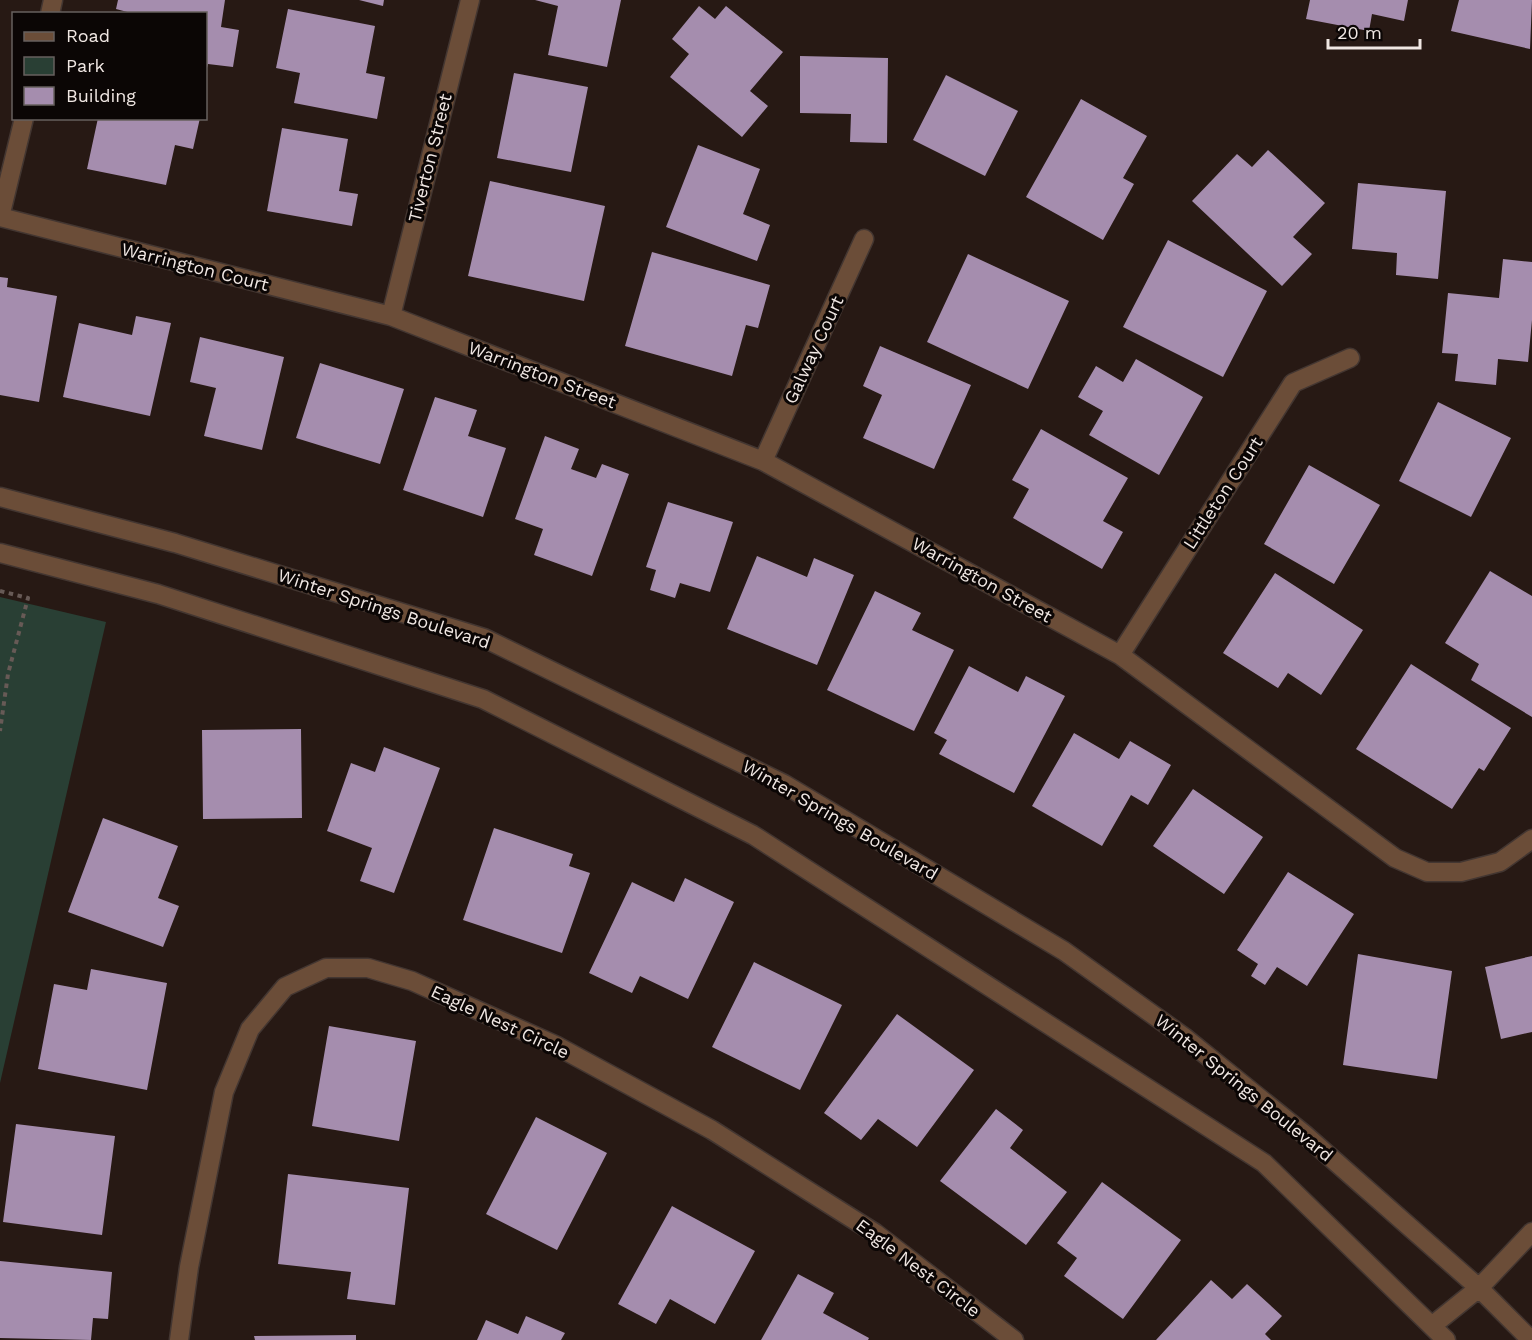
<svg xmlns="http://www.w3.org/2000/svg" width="1532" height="1340" font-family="'Work Sans',sans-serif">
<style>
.green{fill:#293f34}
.building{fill:#a58dae}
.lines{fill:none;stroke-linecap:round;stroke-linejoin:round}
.minor-casing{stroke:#433631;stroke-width:21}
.path{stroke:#675a56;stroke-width:4;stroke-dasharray:4.5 4.5;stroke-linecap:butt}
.minor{stroke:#6b4d38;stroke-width:18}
.labels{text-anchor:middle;stroke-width:6;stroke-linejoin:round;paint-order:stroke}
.street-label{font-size:18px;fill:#f0e7e3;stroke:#0b0605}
</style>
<rect width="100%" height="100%" fill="#271914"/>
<!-- green -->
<path class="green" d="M0,597l106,25 -106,461z"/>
<!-- building -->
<path class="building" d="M118,0h107l-4,27 18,3 -6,37 -25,-3 -2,8v-58h-71l-19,-5z
M359,0h25l-1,6z
M535,0h86l-14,67 -59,-12 10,-49z
M1310,0h98l-4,21 -32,-7 -3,17 -63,-12z
M1459,0h73l-2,49 -79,-18z
M699,6l16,13 11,-13 57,46 -33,39 18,15 -26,31 -72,-60 19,-23 -17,-15z
M288,9l87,17 -9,47 19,4 -8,42 -83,-16 6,-30 -24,-5z
M800,56l88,2 -1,85 -37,-1 1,-28 -51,-1z
M514,73l74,14 -17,85 -74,-14z
M946,75l72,36 -33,65 -72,-36z
M1081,99l66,37 -24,42 11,6 -31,56 -77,-43z
M98,118h102l-7,31 -18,-4 -9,40 -79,-16z
M282,128l66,11 -9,52 19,3 -6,32 -85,-15z
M698,145l62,24 -17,45 27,11 -13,36 -91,-34z
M1268,150l57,53 -32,34 19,17 -30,32 -90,-85 45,-47 15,13z
M490,181l115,25 -21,95 -116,-25z
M1358,183l88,8 -8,88 -42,-4 1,-22 -45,-4z
M1168,240l99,51 -44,86 -100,-50z
M652,252l118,33 -12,43 -12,-3 -14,51 -107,-30z
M968,254l101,47 -41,88 -101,-47z
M1503,259l29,3v58l-4,42 -30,-3 -2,26 -41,-4 3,-27 -16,-1 6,-60 51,5z
M0,277l8,1 -1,9 50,9 -18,106 -39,-7z
M136,316l35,7 -21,93 -87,-19 16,-74 53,12z
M200,337l84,20 -22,93 -58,-14 12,-48 -26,-6z
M880,346l91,39 -37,84 -71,-31 19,-43 -19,-9z
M1136,359l67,38 -44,78 -70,-40 14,-24 -25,-14 18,-31 27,16z
M320,363l84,26 -24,75 -84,-26z
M435,397l42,13 -9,26 38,12 -23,69 -80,-27z
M1438,402l73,36 -40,79 -72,-36z
M1041,429l87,49 -25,43 20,11 -21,37 -89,-51 16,-29 -17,-9z
M545,436l34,13 -8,20 25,9 6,-14 27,10 -37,102 -58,-21 9,-26 -28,-10z
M1309,465l71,40 -46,79 -70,-40z
M668,502l65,20 -23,70 -30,-9 -5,15 -25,-8 6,-20 -10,-3z
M757,556l50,21 7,-19 40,17 -37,90 -90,-36z
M1490,571l42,25v121l-61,-37 8,-16 -34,-21z
M1275,573l88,57 -42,65 -33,-22 -10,15 -55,-35z
M875,591l46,22 -9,17 42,20 -40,81 -87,-41z
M1411,664l100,64 -27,43 -5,-3 -27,41 -96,-60z
M969,666l49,26 8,-16 39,20 -51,97 -75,-39 8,-14 -13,-7z
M301,729l1,89 -99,1 -1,-89z
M1074,733l45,26 11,-18 41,24 -23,40 -17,-10 -29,51 -70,-40z
M384,747l56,21 -46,125 -34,-12 12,-33 -45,-17 24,-68 24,9z
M1193,789l70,48 -39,57 -71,-48z
M103,818l75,28 -20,52 21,8 -16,41 -95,-35z
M494,828l79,26 -4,12 21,7 -28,80 -99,-33z
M1288,872l66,42 -47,72 -30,-19 -12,18 -14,-9 7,-12 -21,-14z
M685,878l49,24 -46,97 -48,-23 -8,17 -43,-20 43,-91 42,20z
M1358,954l94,17 -15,108 -94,-14z
M1532,956v76l-31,7 -16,-72z
M754,962l88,43 -42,85 -88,-43z
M91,969l76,14 -20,107 -109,-21 16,-85 33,6z
M897,1014l77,56 -57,77 -39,-28 -17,21 -37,-27z
M329,1026l87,15 -17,100 -87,-15z
M996,1109l27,21 -13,18 57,44 -41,53 -86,-64z
M536,1117l71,36 -50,97 -71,-36z
M16,1124l99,12 -13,99 -99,-13z
M288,1174l121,14 -14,117 -48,-6 4,-27 -73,-8z
M1102,1182l79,58 -58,79 -59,-43 13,-18 -20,-15z
M672,1206l83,45 -40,73 -45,-25 -14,25 -38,-20z
M0,1261l112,11 -4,47 -15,-1 -2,22 -91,-2z
M798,1274l36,19 -11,20 46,25 -1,2h-107z
M1211,1280l21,19 15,-15 35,32 -17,18 6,6h-115z
M526,1316l39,17 -4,7h-84l9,-20 32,14z
M356,1335v5h-101l-1,-4z"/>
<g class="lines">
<!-- minor casing -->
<g class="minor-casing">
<path id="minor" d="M50,14l3,-14
M0,217l391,99 372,145 357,194 275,203 32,14h34l39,-10 32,-23
M0,217l24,-99
M391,316l79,-316
M763,461l101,-222
M0,497l175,46 309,95 300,146 280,167 120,86 120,97 175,154 52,52
M0,553l158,41 325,105 270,136 511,328 182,177
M1120,655l173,-272 57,-25
M1433,1325l46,-37 53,-56
M179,1340l10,-73 35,-175 26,-63 35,-42 41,-19h42l44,13 143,64 157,85 163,103 139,107"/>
</g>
<!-- path -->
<path class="path" d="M0,591l28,7 -20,76 -8,57"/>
<!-- minor -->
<use href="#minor" class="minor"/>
</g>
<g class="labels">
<!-- street labels -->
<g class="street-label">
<text transform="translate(430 158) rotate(-76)" y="6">Tiverton Street</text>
<text transform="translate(195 267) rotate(14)" y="6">Warrington Court</text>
<text transform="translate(814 350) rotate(-65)" y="6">Galway Court</text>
<text transform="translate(542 375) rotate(21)" y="6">Warrington Street</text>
<text transform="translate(1223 493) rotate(-57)" y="6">Littleton Court</text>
<text transform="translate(982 580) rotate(29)" y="6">Warrington Street</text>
<text transform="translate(384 609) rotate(18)" y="6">Winter Springs Boulevard</text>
<text transform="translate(840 820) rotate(30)" y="6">Winter Springs Boulevard</text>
<text transform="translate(500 1022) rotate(25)" y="6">Eagle Nest Circle</text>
<text transform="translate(1244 1088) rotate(39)" y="6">Winter Springs Boulevard</text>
<text transform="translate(918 1268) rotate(37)" y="6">Eagle Nest Circle</text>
</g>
</g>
<!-- legend -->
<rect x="12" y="12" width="195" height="108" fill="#0b0605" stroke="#67605e" stroke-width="1.5"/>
<rect x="24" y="32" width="30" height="9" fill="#6b4d38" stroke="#67605e" stroke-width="1.5"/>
<text x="66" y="42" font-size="18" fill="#f0e7e3">Road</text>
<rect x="24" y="57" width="30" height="18" fill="#293f34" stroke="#67605e" stroke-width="1.5"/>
<text x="66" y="72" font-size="18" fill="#f0e7e3">Park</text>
<rect x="24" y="87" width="30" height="18" fill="#a58dae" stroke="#67605e" stroke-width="1.5"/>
<text x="66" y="102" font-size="18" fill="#f0e7e3">Building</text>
<!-- scale -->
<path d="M1328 39v9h92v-9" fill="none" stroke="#f0e7e3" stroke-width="3"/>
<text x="1337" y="39" font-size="18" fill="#f0e7e3" stroke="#0b0605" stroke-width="4.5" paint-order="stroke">20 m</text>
</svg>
